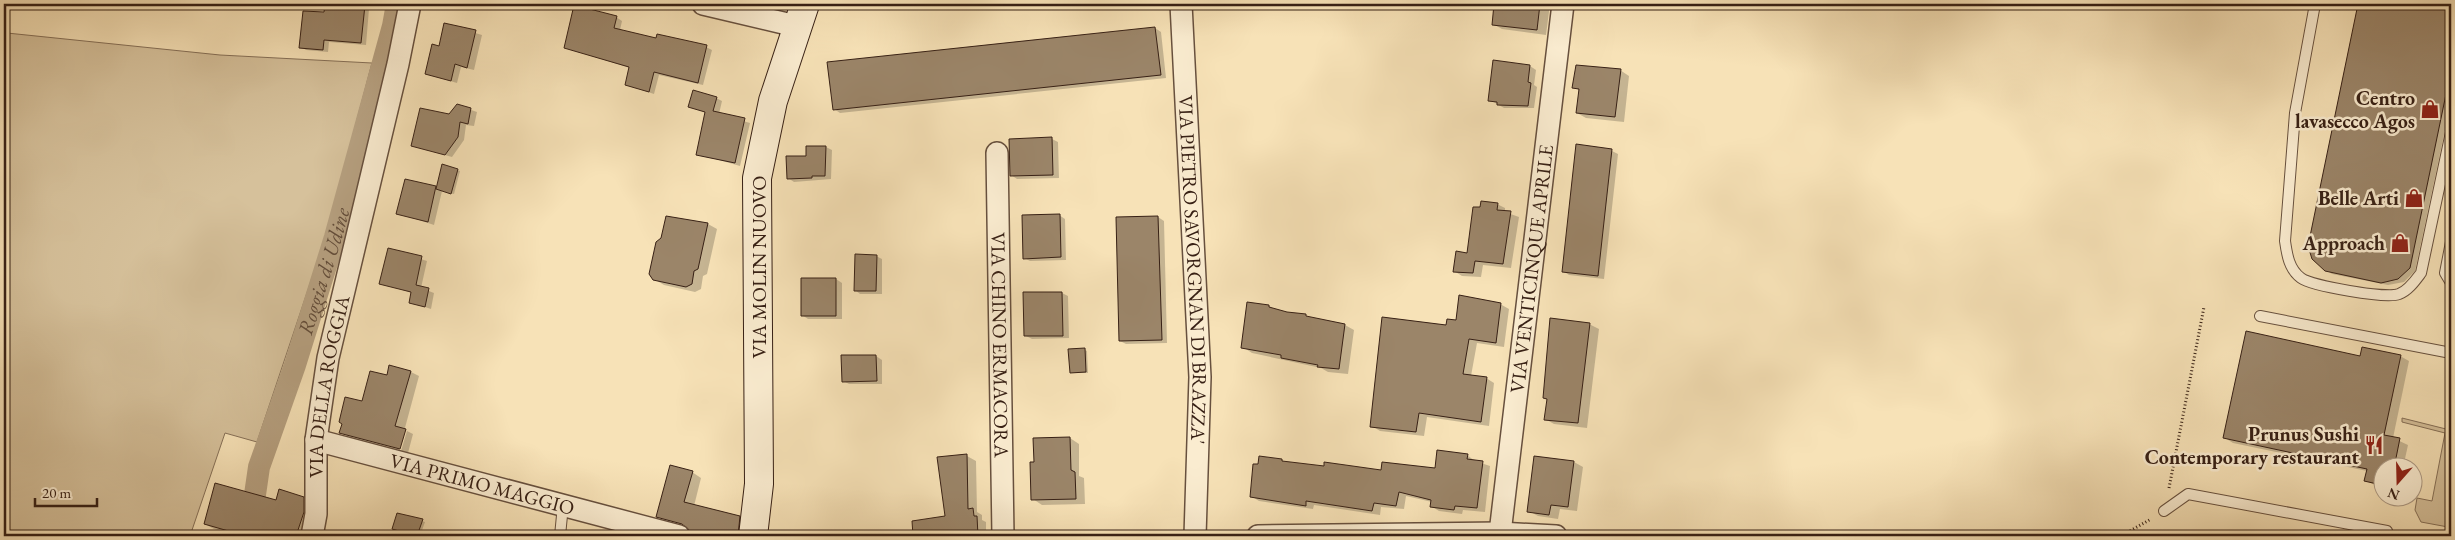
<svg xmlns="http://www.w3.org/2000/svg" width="2455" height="540" font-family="'EB Garamond',serif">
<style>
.green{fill:#d6c19b;stroke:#867058}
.shadow{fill:#0003}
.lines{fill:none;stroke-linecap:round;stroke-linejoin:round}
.canal{stroke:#b6a080;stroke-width:22}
.building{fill:#9b8569;stroke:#372015}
.lane-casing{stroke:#67503e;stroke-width:12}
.street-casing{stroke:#67503e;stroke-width:24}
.secondary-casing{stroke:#372015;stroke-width:30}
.path{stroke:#372015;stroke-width:3;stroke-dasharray:1 2.5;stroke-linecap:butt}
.lane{stroke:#faecd0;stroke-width:10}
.street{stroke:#faecd0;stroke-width:21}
.secondary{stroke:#faecd0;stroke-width:28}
.labels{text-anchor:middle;stroke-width:5;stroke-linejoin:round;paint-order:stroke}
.poi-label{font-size:20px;font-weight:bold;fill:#372015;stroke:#faecd0;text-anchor:end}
.street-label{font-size:20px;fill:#372015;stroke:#faecd0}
.water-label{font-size:21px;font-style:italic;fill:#634d3a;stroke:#faecd0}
</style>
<rect width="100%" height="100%" fill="#f7e2b7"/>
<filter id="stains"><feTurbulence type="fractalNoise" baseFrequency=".004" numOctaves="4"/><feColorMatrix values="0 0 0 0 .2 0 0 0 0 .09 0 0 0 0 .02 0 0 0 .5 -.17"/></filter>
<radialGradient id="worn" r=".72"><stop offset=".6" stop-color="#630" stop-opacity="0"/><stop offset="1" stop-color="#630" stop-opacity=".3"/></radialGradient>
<!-- green -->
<path class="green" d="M7,33l213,22 152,8 -45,170 -70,209 -32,-9 -35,103h-186v-495z
M2451,402v125h-3l-27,-5 -6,-12 2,-12 15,3 13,-68 -43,-11v-4l44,11z"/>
<!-- shadow -->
<path class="shadow" d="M326,4l38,2 5,3 -3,36 -37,-3 -1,10 -22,-2 -5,-3 24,-34z
M752,4h21l-2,4z
M1495,4h55l-4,31 -44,-6 -9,-5z
M2360,4h91v98l-36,169 -11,11 -16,3 -56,-11 -6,-4 -17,-24z
M616,17l6,4 -2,9 37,9 49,8 6,3 -9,35 -44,-10 -5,19 -28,-9 4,-17 -64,-20z
M445,24l37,11 -8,35 -13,-3 -4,16 -31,-9 13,-26z
M1155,28l6,4 5,46 -326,35 -6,-4z
M1530,66l6,4 -2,15 3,2 -3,21h-30l-14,-8z
M1620,70l9,6 -5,46 -38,-4 -9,-5 3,-22 -6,-4z
M716,98l6,3 -3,13 31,9 -10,43 -42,-12 8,-41 -16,-7z
M457,105l20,7 -3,14 -8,-1 -2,15 -12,17 -39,-11 36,-30z
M1052,139l6,3 1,36 -42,1 -6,-4z
M1577,146l35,5 6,3 -14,125 -35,-4 -6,-4z
M807,147h19l6,3 -1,29 -37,3 -6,-4 19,-21z
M457,170l3,1 -6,23 -12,-3 -8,34 -36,-12 8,-33 31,8z
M1497,204l8,4v4l14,5 -8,51 -28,-3 -2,12 -19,-1 -8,-5 15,-16 12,-46z
M1059,215l6,4 1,41 -36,1 -6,-3z
M1158,217l6,4 3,122 -41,1 -6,-3z
M708,224l9,5 -10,45 -4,2 -2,13 -6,3 -31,-7 -10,-6z
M389,249l38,12 -6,27 13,5 -3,16 -21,-7 2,-9 -32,-10z
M876,256l6,3v35h-22l-5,-4z
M836,279l6,4v36h-34l-6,-4z
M1024,293h38l6,3 1,42 -37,1 -6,-3z
M1500,304l9,5 -5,38 -27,-4 -6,33 15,2 8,5 -5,43 -62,-9 -3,19 -44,-5 -8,-5 76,-100z
M1269,306l8,5 68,14 9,5 -6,44 -20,-2 -7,-4 -69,-15 -9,-6z
M1589,324l10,5 -12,99 -33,-4 -9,-5 3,-20z
M1085,350l2,1 1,22h-14l-3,-1z
M843,356h33l6,4v24h-33l-6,-3z
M2400,356l9,5 -16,77 15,7 -5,23h-21v20l-16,-7 1,-10 -134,-28 -8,-5 136,-81z
M411,372l8,4 -20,74 -50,-13 -8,-4 47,-57z
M407,431l6,3 -5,19 -7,-2z
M1070,438l9,6v32l5,2 1,26 -43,1 -9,-6 2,-36z
M1467,455l8,6 15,5 -5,46 -22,-2 -1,4 -23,-3 -8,-5 1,-4 -26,-6 -2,13 -23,-2 -1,8 -66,-10 -1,4 -54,-8 -8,-5 31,-36 4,3 96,9 54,-3z
M967,456l9,5 1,51 5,3v5l4,2v14h-72v-14l32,-4z
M1535,457l39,5 9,5 -6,44 -17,-2 -2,10 -20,-3 -9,-5z
M692,472l9,6 -7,28 45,12 9,5v13h-48l-12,-9 -22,-5 -9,-6z
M303,498l9,5 -6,33h-66l-26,-7 -9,-5 72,-23z
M398,514l27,8 -5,14h-29z"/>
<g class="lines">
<!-- canal -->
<path class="canal" id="s1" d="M249,536l10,-69 36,-102 40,-128 58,-211 4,-22"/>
</g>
<!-- building -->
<path class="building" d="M325,4l40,1 -4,38 -37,-3 -1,10 -24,-2 4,-37 21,1z
M1494,4h46l-3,26 -45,-5z
M2358,4h93v66l-41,198 -12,11 -17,4 -56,-12 -13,-12 -4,-13z
M574,5l43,11 -3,12 42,10 1,-4 50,11 -9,38 -44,-11 -5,20 -24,-7 4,-18 -65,-19z
M444,23l32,7 -9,38 -12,-4 -4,17 -26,-7 7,-30 7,2z
M1155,27l6,48 -328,35 -6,-48z
M1493,60l37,5 -2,17 3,1 -3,23 -31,-1v-3l-9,-1z
M1576,65l45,4 -6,48 -39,-4 3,-24 -7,-1z
M693,90l24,7 -4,14 32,7 -10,45 -39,-8 9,-43 -17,-5z
M457,104l14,4 -3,16 -8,-2 -2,15 -13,18 -34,-9 9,-38 29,6z
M1052,137l1,38 -43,1 -1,-37z
M1576,144l36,5 -14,127 -36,-4z
M806,146h20l-1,30h-13v2l-25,1 -1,-23h20z
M442,164l16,5 -7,25 -15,-5z
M405,179l31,7 -8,36 -32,-8z
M1481,201l17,2 -1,7 14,1 -8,53 -28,-3 -2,12 -20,-1 3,-21 11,2 6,-46h7z
M1060,214l1,43 -38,2 -1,-44z
M666,216l42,7 -10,46 -4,2 -2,13 -6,3 -33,-7 -4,-6 7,-32 5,-4z
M1158,216l4,124 -43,1 -3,-124z
M388,248l34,8 -6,29 13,3 -4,19 -16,-4 2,-11 -32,-8z
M855,254l22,1 -1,36h-22z
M801,278h35v38h-35z
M1023,292h39l1,44h-39z
M1459,295l42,8 -5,40 -27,-4 -6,35 24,3 -6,45 -62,-9 -3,19 -46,-5 12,-110 64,8 1,-6 9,1z
M1247,302l22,3v2l18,5 19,2v2l39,8 -6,45 -22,-2 1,-2 -37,-7v-3l-40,-7z
M1550,318l40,5 -12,100 -34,-3 3,-21 -4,-1z
M2246,331l114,25 2,-9 39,8 -17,80 16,3 -6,30h-12v17l-18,-4 3,-12 -144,-31z
M1085,348l1,24 -16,1 -2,-24z
M841,355h35l1,26 -35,1z
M389,365l22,6 -16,55 11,3 -6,20 -61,-16 3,-9 -3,-2 6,-25 17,4 8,-30 17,4z
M1070,437l1,33 4,2 1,27 -45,1 -1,-38h4l-1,-24z
M1437,450l31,4 -1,5 16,2 -6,47 -22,-2 -1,4 -24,-3 1,-7 -32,-8 -3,14 -22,-3 -2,8 -66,-10v5l-56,-9 3,-33h5l1,-8 23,3v2l42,5v-4l57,8 1,-8 53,6z
M967,454l1,55 5,-1 1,8h3l1,20h-65l-1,-15 33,-5 -8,-59z
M1534,456l40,5 -6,46 -17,-2 -2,10 -22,-3z
M670,465l23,6 -9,31 56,14 -2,20h-32l-15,-4 -9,-8 -26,-7z
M215,483l61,17 3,-11 25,8v15l-8,24h-50l-42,-12z
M397,513l26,6 -6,17 -25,-7z"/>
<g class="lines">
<!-- lane casing -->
<g class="lane-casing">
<path id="lane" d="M2315,4l-20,109 -10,128c2,14 4,28 16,37 11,8 85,21 98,16 9,-3 16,-13 22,-21l30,-141
M2451,242l-6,31 6,10
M2260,316l191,37
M2164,511l24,-17 199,37
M560,536l3,-31"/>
</g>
<!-- street casing -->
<g class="street-casing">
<g id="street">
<path d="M703,4l93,22"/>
<path id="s2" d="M1181,4l19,373 -5,159"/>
<path id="s3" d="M997,153l6,383"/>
<path id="s4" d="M316,440l363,96"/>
<path id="s5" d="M1500,533l63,-529"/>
<path id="s6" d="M312,536l4,-22v-74l12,-82 70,-294 12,-60"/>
<path d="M1258,536l242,-3 56,3"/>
</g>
</g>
<!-- secondary casing -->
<g class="secondary-casing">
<path id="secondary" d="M753,536l6,-52 -2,-306 16,-77 32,-97"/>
</g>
<!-- path -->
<path class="path" d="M2169,488l35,-181
M2121,536l30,-17"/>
<!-- lane -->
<use href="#lane" class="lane"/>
<!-- street -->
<use href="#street" class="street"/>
<!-- secondary -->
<use href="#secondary" class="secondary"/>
</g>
<!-- icons -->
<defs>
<g id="shop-bare" transform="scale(1.5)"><path d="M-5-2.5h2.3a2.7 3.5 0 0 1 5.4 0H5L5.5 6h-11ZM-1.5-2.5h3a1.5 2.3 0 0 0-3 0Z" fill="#8f2418" stroke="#faecd0" stroke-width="2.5" paint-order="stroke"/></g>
<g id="restaurant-bare" transform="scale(1.5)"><path d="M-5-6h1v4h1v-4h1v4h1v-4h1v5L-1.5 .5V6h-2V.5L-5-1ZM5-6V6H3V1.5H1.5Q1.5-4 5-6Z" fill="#8f2418" stroke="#faecd0" stroke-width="2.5" paint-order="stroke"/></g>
</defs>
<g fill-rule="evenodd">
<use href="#shop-bare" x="2430" y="109"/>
<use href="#shop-bare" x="2414" y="198"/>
<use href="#shop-bare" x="2400" y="243"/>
<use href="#restaurant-bare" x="2374" y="445"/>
</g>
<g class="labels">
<!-- poi labels -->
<g class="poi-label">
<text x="2415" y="105">Centro<tspan x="2415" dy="23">lavasecco Agos</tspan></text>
<text x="2399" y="205">Belle Arti</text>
<text x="2385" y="250">Approach</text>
<text x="2359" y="441">Prunus Sushi<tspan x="2359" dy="23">Contemporary restaurant</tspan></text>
</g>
<!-- street labels -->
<g class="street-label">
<text transform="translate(759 267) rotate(-90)" y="7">VIA MOLIN NUOVO</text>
<text dy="7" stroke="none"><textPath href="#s5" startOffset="266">VIA VENTICINQUE APRILE</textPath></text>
<text dy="7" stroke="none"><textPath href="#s2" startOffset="266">VIA PIETRO SAVORGNAN DI BRAZZA'</textPath></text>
<text dy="7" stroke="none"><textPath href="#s3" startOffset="192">VIA CHINO ERMACORA</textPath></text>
<text dy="7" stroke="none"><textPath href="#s6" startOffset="151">VIA DELLA ROGGIA</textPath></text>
<text dy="7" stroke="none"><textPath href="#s4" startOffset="172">VIA PRIMO MAGGIO</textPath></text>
</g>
<!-- water labels -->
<g class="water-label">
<text dy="7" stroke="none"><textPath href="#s1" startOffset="276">Roggia di Udine</textPath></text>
</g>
</g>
<!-- margin -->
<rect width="2455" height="540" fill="none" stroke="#f7e2b7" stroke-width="20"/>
<rect x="5" y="5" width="2445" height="530" fill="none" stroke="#372015" stroke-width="2.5"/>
<rect x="10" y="10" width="2435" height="520" fill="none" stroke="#372015"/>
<!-- north arrow -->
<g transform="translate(2398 482) rotate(200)"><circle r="24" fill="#faecd0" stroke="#ac9a85"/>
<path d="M0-4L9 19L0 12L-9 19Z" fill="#8f2418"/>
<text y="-8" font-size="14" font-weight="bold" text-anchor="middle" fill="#372015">N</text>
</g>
<!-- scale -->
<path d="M35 498v8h62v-8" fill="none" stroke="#372015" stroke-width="2.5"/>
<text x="42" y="498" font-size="15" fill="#372015" stroke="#faecd0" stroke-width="4" paint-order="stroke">20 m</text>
<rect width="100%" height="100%" filter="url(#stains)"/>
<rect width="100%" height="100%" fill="url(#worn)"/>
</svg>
